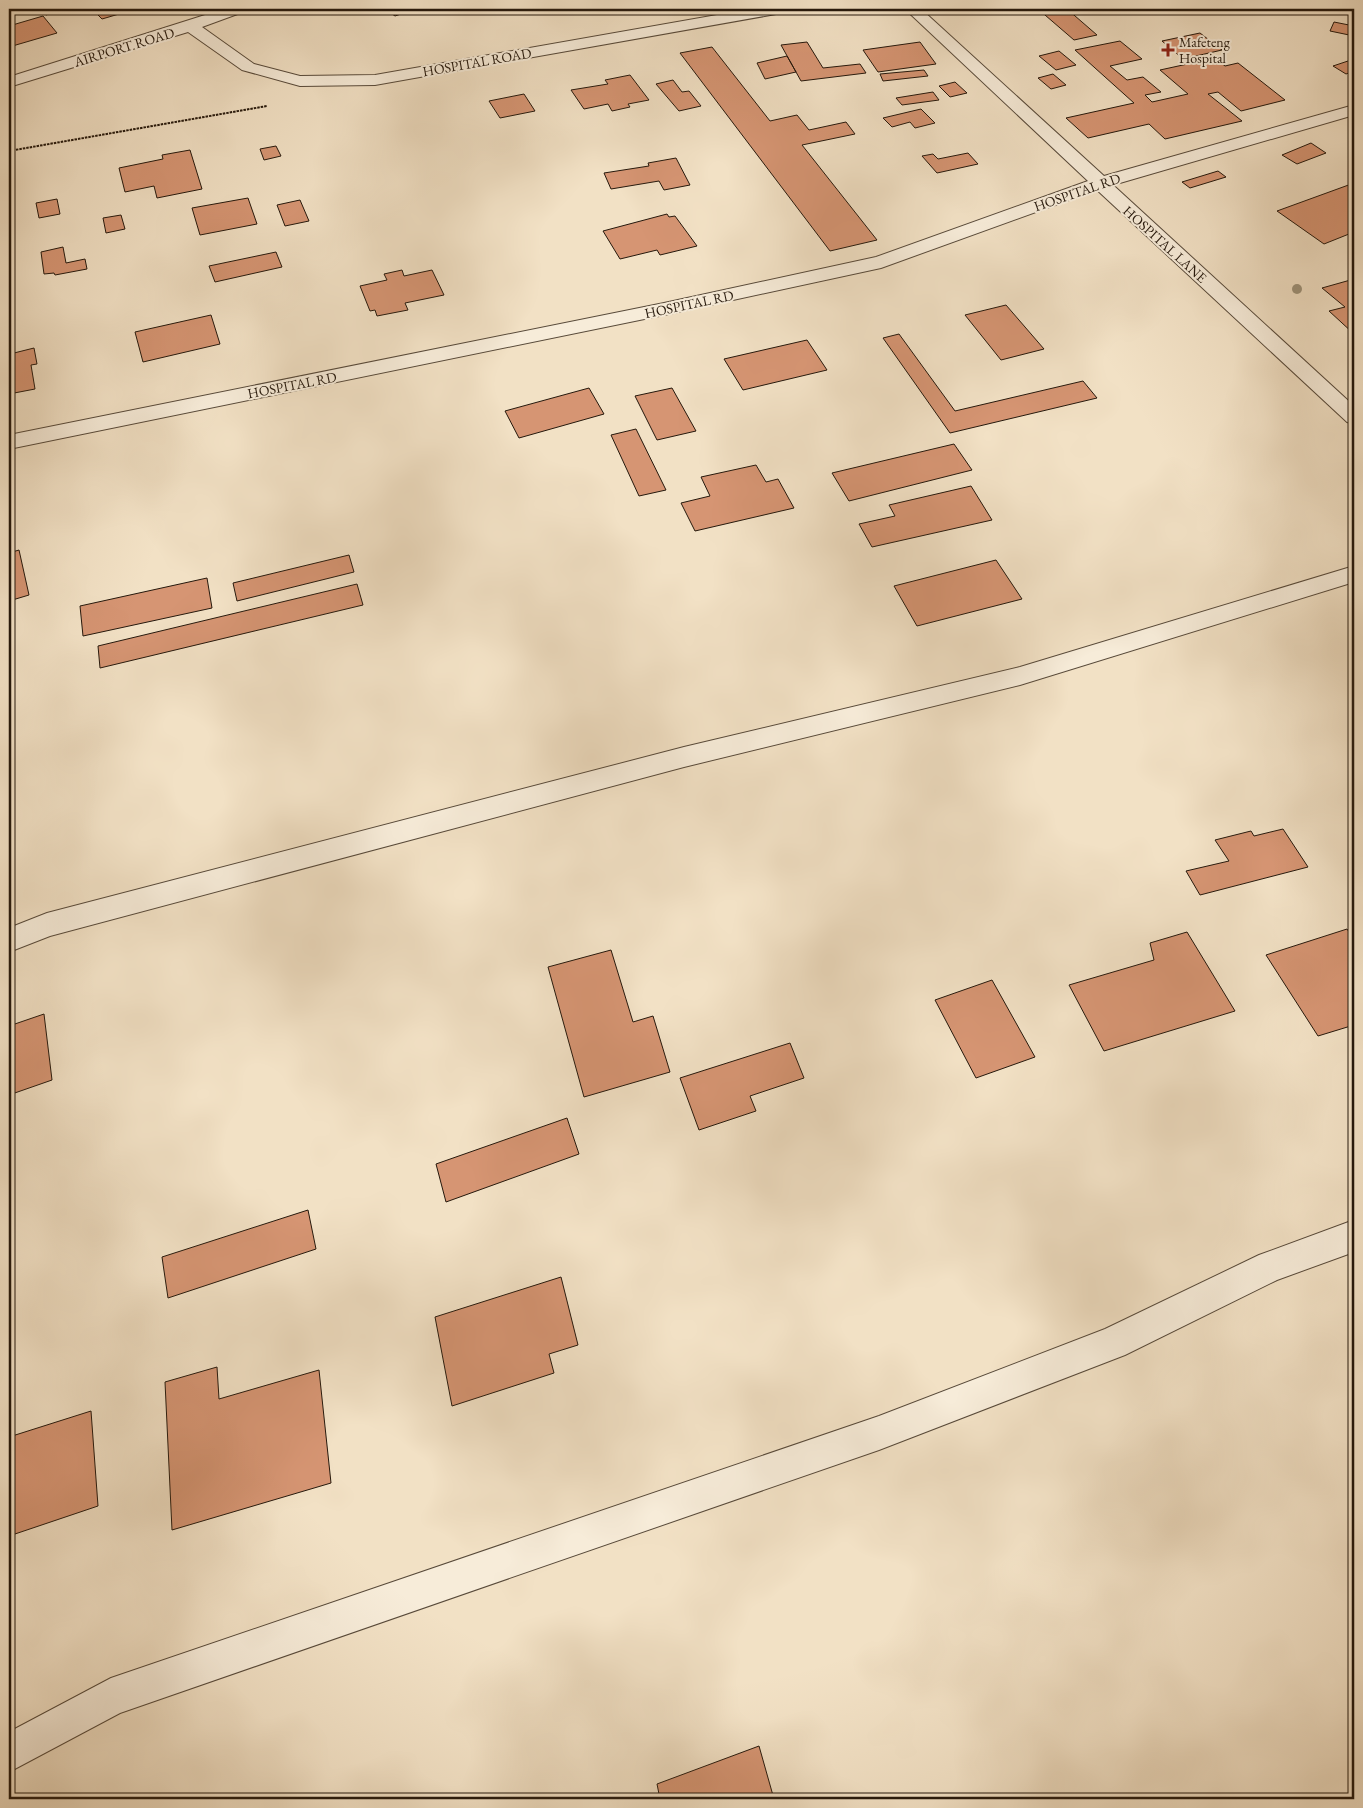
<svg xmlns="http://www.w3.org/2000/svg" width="1363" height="1808" font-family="'EB Garamond',serif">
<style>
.building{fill:#d69573;stroke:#25180c}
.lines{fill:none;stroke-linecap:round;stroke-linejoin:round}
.street-casing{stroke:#584a3a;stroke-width:2}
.path{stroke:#25180c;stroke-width:2;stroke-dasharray:2.5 1;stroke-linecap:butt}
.street{fill:#f7ecd9;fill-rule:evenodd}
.tree{fill:#9e937a}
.poi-dot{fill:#8f2418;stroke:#f7ecd9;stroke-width:2}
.labels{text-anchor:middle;stroke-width:4;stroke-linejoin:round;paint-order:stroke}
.far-poi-label{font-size:14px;fill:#25180c;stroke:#f7ecd9;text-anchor:start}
.far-street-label{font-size:14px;fill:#25180c;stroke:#f7ecd9}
</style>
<rect width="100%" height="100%" fill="#f2e1c5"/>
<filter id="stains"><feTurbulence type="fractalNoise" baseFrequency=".004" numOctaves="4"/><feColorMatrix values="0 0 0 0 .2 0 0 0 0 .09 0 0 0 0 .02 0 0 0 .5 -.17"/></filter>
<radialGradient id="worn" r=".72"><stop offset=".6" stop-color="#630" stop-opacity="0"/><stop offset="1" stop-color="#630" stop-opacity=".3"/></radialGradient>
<!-- building -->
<path class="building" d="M39,9h26l-19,6z
M92,9h44l-34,10z
M385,9h31l-21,7z
M1038,9h29l30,26 -23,5z
M43,16l14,17 -48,14v-14l3,-1 -3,-6z
M1334,22l20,4v10l-24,-5z
M1200,33l22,17 -39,9 -21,-18z
M1120,41l22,18 -32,7 17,14 16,-3 18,15 -16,3 7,7 36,-8 -28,-24 55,-12 10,8 13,-3 47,37 -44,11 -23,-19 -10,2 34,27 -77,18 -16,-15 -61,14 -22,-20 68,-15 -59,-53z
M807,42l16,26 37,-4 6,9 -65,8 -20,-36z
M920,42l16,22 -58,8 -15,-22z
M712,47l58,74 27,-6 12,15 37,-8 9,12 -53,11 75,95 -47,11 -150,-198z
M1059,51l17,14 -20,5 -17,-14z
M787,56l9,16 -31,7 -8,-16z
M1354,59v12l-8,3 -13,-8z
M924,70l4,6 -45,5 -3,-7z
M1053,74l13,11 -15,4 -13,-11z
M630,75l19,25 -21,4 2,3 -18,4 -4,-7 -24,5 -13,-19 37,-6 -3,-4z
M673,80l9,12 7,-1 12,15 -22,5 -23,-27z
M955,82l12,11 -17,4 -11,-11z
M933,92l6,8 -37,5 -6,-7z
M524,94l11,17 -35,7 -11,-17z
M921,109l14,14 -20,5 -5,-6 -18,5 -9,-9z
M1311,143l15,10 -29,11 -15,-9z
M276,146l5,10 -17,4 -4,-11z
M190,150l12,39 -45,9 -3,-12 -29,6 -6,-24 44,-9 -1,-4z
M968,153l10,11 -41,9 -15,-17 11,-2 5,5z
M676,158l14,27 -26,5 -5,-9 -48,8 -7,-16 45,-7 -1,-3z
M1218,171l8,6 -36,11 -8,-6z
M1354,183v49l-30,12 -47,-33z
M248,198l9,26 -57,11 -8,-27z
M57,199l3,15 -21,4 -3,-15z
M300,200l9,21 -24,5 -8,-21z
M667,214l2,3 6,-1 22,30 -37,9 -3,-5 -37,9 -17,-28z
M121,215l4,14 -19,4 -3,-15z
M63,247l3,16 19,-4 2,10 -32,6 -1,-2 -10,1 -3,-22z
M276,252l6,15 -67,15 -6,-16z
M402,270l2,6 28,-6 12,25 -39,8 3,7 -31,6 -2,-6 -5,1 -10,-25 27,-6 -3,-6z
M1354,279v55l-25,-23 16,-4 -23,-19z
M1006,305l38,44 -43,11 -36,-45z
M211,315l9,29 -77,18 -8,-30z
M899,334l56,77 128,-30 14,17 -147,35 -67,-95z
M807,340l20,30 -84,20 -19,-31z
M12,346l2,7 20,-5 3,16 -6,1 4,24 -26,5v-47z
M589,388l15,26 -85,24 -14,-27z
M672,388l24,43 -39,9 -22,-44z
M636,429l30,61 -27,6 -28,-61z
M954,444l18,26 -123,31 -17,-28z
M756,465l10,17 12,-3 16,29 -99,23 -14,-28 29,-7 -9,-19z
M971,486l21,34 -120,27 -13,-23 36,-8 -6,-11z
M19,550l10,45 -20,6v-48z
M349,555l5,17 -117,29 -4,-18z
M996,560l26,39 -105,27 -23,-40z
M207,578l5,30 -129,28 -3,-30z
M357,584l6,21 -263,63 -2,-22z
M1283,829l25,38 -108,28 -14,-24 43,-10 -14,-21 36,-9 3,5z
M1347,929l7,10v86l-36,11 -52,-81z
M1187,932l48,79 -131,40 -35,-66 85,-25 -4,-17z
M611,950l22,72 20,-6 17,56 -86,25 -36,-130z
M992,980l43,77 -59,21 -41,-78z
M44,1014l8,66 -43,15v-69z
M790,1043l14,35 -54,18 6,15 -57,19 -19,-52z
M567,1118l12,36 -133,48 -10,-38z
M308,1210l8,39 -148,49 -6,-41z
M561,1277l17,68 -29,9 5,19 -102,33 -17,-89z
M217,1367l2,32 100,-29 12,113 -159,47 -7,-148z
M91,1411l7,95 -89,30v-99z
M759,1746l15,53h-114l-3,-15z"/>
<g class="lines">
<!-- street casing -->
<g class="street-casing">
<path id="street" d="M224,9h22l-3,3 -41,15 52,37 46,12 75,-1 376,-66h33l-8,5 -401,71 -75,1 -58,-16 -54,-38 -179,55v-10z
M905,9h16l183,167 250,-71v10l-241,70 241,221v18l-7,-2 -250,-232 -216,78 -217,47 -655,134v-14l655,-132 212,-46 212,-76z
M1354,566v16l-334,103 -336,82 -634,169 -41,16v-24l38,-15 637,-166 336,-80z
M1354,1220v32l-77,28 -152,75 -246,95 -759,263 -111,59v-40l102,-54 768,-262 226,-87 154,-74z"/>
</g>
<!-- path -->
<path class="path" d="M9,151l258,-45"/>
<!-- street -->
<use href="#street" class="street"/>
</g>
<!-- trees -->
<circle class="tree" cx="1297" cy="289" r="5"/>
<!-- markers -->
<path class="poi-dot" d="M1165.5 42.5h5v5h5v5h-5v5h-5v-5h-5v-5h5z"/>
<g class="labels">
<!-- far-poi labels -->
<g class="far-poi-label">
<text x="1179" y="47">Mafeteng<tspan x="1179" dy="16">Hospital</tspan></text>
</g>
<!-- far-street labels -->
<g class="far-street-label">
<text transform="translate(124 47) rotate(-17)" y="5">AIRPORT ROAD</text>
<text transform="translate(477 62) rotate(-10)" y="5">HOSPITAL ROAD</text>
<text transform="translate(1077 192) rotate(-19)" y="5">HOSPITAL RD</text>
<text transform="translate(1165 244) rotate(42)" y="5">HOSPITAL LANE</text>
<text transform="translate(689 304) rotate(-12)" y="5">HOSPITAL RD</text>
<text transform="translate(292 385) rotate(-11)" y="5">HOSPITAL RD</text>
</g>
</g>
<!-- margin -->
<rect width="1363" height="1808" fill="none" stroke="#f2e1c5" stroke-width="30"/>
<rect x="10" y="10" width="1343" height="1788" fill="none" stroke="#25180c" stroke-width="2.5"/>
<rect x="15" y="15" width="1333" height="1778" fill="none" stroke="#25180c"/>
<rect width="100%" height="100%" filter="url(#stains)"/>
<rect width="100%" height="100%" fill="url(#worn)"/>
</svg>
